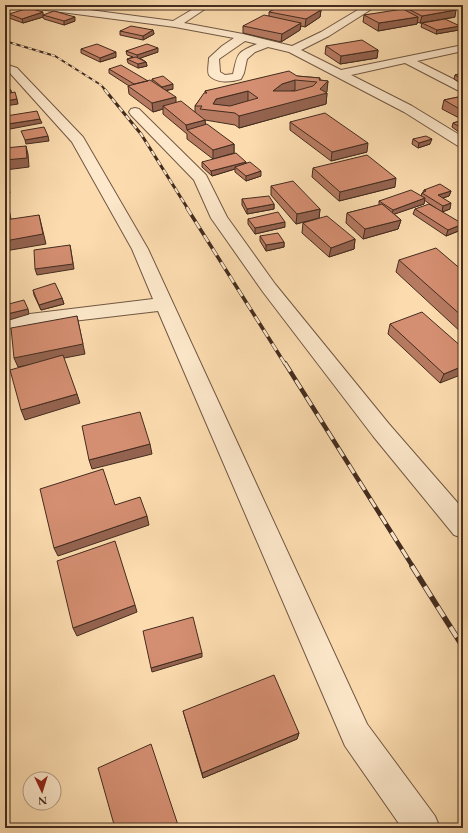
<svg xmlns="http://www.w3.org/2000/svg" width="468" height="833" font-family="'EB Garamond',serif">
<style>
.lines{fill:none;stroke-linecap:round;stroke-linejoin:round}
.minor-casing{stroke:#715843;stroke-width:2}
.minor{fill:#fde8cb;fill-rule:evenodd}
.rail-far4-casing{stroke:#432c1f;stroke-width:2}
.rail-far3-casing{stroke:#432c1f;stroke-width:3}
.rail-far2-casing{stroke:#432c1f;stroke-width:3.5}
.rail-far1-casing{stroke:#432c1f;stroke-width:4.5}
.rail-casing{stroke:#432c1f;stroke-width:5.5}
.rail-far4{stroke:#fde8cb;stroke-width:1.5;stroke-dasharray:4;stroke-linecap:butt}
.rail-far3{stroke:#fde8cb;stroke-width:2;stroke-dasharray:5.5;stroke-linecap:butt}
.rail-far2{stroke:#fde8cb;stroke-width:2.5;stroke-dasharray:8;stroke-linecap:butt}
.rail-far1{stroke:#fde8cb;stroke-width:3;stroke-dasharray:10;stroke-linecap:butt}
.rail{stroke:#fde8cb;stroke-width:4;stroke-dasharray:12;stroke-linecap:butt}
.wall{fill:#b67a61;stroke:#432c1f}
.shaded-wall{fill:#94634f;stroke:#432c1f}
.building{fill:#d48e71;stroke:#432c1f;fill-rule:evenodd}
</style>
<rect width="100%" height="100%" fill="#fcdcaf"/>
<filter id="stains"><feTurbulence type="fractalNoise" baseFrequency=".005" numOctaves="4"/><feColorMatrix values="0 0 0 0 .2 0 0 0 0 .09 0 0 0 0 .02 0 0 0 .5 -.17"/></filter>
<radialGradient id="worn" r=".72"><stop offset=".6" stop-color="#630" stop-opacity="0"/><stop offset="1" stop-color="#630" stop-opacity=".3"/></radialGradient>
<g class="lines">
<!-- minor casing -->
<g class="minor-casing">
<path id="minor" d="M26,5h26l121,16 27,-16h11l-27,18 59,11 49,12 29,-14 45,-27h12l-49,31 -28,14 40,20 122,-25v6l-46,10 46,23v9l-58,-30 -54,12 61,31 51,31v10l-5,-1 -54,-34 -115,-60 -21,-5 -13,5 -8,7 -3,14 -3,6c-9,3 -25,5 -32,-4 -2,-4 0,-12 0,-17l13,-12 12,-8 -59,-11 -144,-19zM245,41l12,3c-22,9 -19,10 -24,30l-8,1 -5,-3 -1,-13z
M5,64l12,4 66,69 65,112 219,475 68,92 5,12h-38l-57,-82 -187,-435 -153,18v-12l148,-18 -21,-50 -60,-107 -63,-70 -4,-1z
M135,108l4,1 67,66 21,42 48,67 114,140 74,85v29l-9,-3 -81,-99 -110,-144 -52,-74 -17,-38 -63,-65 -2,-3 2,-3z"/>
</g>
<!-- minor -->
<use href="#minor" class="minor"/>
<!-- rail-far4 casing -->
<g class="rail-far4-casing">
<path id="rail-far4" d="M5,41l50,15 46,29 5,6"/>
</g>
<!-- rail-far3 casing -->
<g class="rail-far3-casing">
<path id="rail-far3" d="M105,90l36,44 47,75"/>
</g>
<!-- rail-far2 casing -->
<g class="rail-far2-casing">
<path id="rail-far2" d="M187,208l98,156"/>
</g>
<!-- rail-far1 casing -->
<g class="rail-far1-casing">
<path id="rail-far1" d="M285,363l128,204"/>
</g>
<!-- rail casing -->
<g class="rail-casing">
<path id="rail" d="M412,566l51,81"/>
</g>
<!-- rail-far4 -->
<use href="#rail-far4" class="rail-far4"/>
<!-- rail-far3 -->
<use href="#rail-far3" class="rail-far3"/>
<!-- rail-far2 -->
<use href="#rail-far2" class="rail-far2"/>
<!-- rail-far1 -->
<use href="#rail-far1" class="rail-far1"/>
<!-- rail -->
<use href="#rail" class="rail"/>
</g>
<!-- wall -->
<path class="wall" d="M282,5h39l-5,4 5,1 -1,7 -15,10 -4,-1 -1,4 -19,12 -38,-9v-7l26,-10v-4z
M416,5h29l10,12 -14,3 19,6 -1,4 -23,4 -15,-7 1,-4h-2l-3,-1v2l-39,7 -15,-9 1,-7 42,-4v-3l9,-1z
M9,14l34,1 32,6 -11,4 -20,-6 -1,-2 -20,6 -14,-5z
M153,30l1,4 -11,6 -23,-5v-4z
M326,46l52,4 -1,8 -37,6 -15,-10z
M81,49l35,8 -16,5 -19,-9z
M126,51l32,1 -18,6 6,4 1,4 -9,2 -10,-5 -1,-4 6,-2 -6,-2z
M109,69l39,12 4,1v-3l21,10 -8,2 11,12 19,9v-6l10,-13v-2l92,-15 23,2v2l8,1 -2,12h1l-1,11 -87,24 -4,-3 -30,-5v5l29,19v9l-21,6 -26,-20v-5l-24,-20v-5l-10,3 -24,-18 -1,-8h1l-20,-13z
M463,73v12l-9,-6 1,-4z
M463,96v24l-21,-11 2,-9z
M463,120v15l-11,-8 1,-4z
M290,122l77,30 -36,9 -41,-31z
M413,139l17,5 -12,4 -6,-4z
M202,162h44v2l15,12 -15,5 -11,-9v-3l-23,7 -10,-9z
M313,168l82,19 -56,14 -27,-24z
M271,186l49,23 -1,9 -23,6 -25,-29z
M424,190l27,1 -2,5 -6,2 7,11 -8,3 19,18 -15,6 -33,-22 2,-5h22l-13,-9v4l-30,10 7,6 -3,9 -35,10 -17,-16 1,-10 32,-8v-4l42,-5 1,-3 1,-1z
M242,199l32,5v5l-27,5 -5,-9z
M248,219l37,8 -30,7 -7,-10z
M303,223l52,16 -1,10 -25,8 -27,-24z
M260,236l24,6v5l-18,4 -6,-10z
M399,260l64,11v63l-67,-62z
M33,290l29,8 2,6 -23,6 -7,-15z
M390,324l73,24 -23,35 -52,-49z
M183,711l116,22 -2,6 -94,39z"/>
<!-- shaded-wall -->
<path class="shaded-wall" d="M315,5h6l-6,5z
M321,10l-1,7 -15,10 1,-8z
M456,10l-1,7 -35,6 2,-7z
M43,12v5l-20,6 -1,-4z
M75,17v4l-11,4v-4z
M418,17l-1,7 -39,7 1,-8z
M301,23l-1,7 -19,12 1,-8z
M460,26l-1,4 -23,4 1,-4z
M153,30l1,4 -11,6v-4z
M158,48v4l-20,7 -1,-4z
M378,50l-1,8 -37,6 1,-8z
M116,52v5l-16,5v-4z
M146,62l1,4 -9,2v-4z
M295,80v10l-13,4 -9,-3 9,-7z
M328,81l-1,11 -2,2 2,-1 -1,11 -87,24v-12l81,-27z
M173,84v5l-11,2v-4z
M11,90l1,5 -7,1v-4z
M248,91v11l-31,8 -4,-6 3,-5z
M176,97v9h-13v3l-10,3 -1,-9z
M17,99l1,5 -13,2v-5z
M40,119l2,4 -32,6 -2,-5z
M205,120l1,9 -19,1 -1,-5z
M48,136l1,5 -23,3 -1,-4z
M432,139l-2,5 -12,4 1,-5z
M368,143l-1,9 -36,9 1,-9z
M234,144v9l-21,6v-9z
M26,146l2,8 1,13 -24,3v-10z
M246,162v4l-11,1v2l-23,7 -1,-5z
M5,170l5,23 -4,1 6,30 -7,1z
M261,171v5l-15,5v-5z
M396,178l-1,9 -56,14 1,-9z
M451,191l-2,5 -12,4 1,-5z
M425,198l-1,6 -32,11 1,-5z
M451,203l-1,6 -8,3 1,-6z
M274,204v5l-27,5v-5z
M320,209l-1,9 -23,6 1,-10z
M39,215l7,29 -41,7v-10z
M401,220l-3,9 -35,10 2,-10z
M285,222v5l-30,7v-6z
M463,224l-2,6 -15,6 2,-6z
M355,239l-1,10 -25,8 2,-9z
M284,242v5l-18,4v-6z
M70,245l4,24 -37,6 -2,-6z
M62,298l2,6 -23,6 -2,-5z
M28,309l1,5 -20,6 -2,-6z
M77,316l8,38 -67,13 -4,-9z
M463,366v8l-23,9 4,-9z
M77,394l3,9 -55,17 -4,-10z
M150,444l2,10 -60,15 -3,-9z
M147,516l2,9 -91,31 -4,-8z
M135,605l2,7 -60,24 -4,-8z
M202,653v4l-50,15 -1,-4z
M299,733l-2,6 -94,39 -1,-5z"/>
<!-- building -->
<path class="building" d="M282,5h11l28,5 -15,9 -37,-7z
M427,5h18l11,5 -34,6 -16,-8z
M29,8l14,4 -21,7 -13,-5z
M403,9l15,8 -39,6 -15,-8z
M54,11l21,6 -11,4 -21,-6z
M264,15l37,8 -19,11 -39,-8z
M445,19l15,7 -23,4 -15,-7z
M131,26l22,4 -10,6 -23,-5z
M362,40l16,10 -37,6 -15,-10z
M97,44l19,8 -16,6 -19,-9z
M147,44l11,4 -21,7 -11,-4z
M136,57l10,5 -8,2 -11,-5z
M121,65l27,16 -14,3 -25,-15z
M289,71l8,5 23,2 -1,2 9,1 -8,8 7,4 -88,23 -4,-3 -35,-4 2,-3h-7l9,-13h3l-2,-2zM295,80l22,2 -4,4 -18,5h-22l9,-7zM248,91l10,7 -28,8 -17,-2 3,-5z
M463,73v7l-8,-5z
M163,76l10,8 -11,3 -10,-8z
M150,80l26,17 -24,6 -24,-17z
M5,85l6,5 -6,2z
M15,92l2,7 -12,2v-7z
M463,96v15l-19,-11z
M181,101l24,19 -19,5 -23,-19z
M37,111l3,8 -32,5 -2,-8z
M325,113l43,30 -36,9 -42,-30z
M463,120v9l-10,-6z
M207,124l27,20 -21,6 -26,-20z
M44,127l4,9 -23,4 -4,-9z
M426,136l6,3 -13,4 -6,-4z
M26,146l1,12 -22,2v-12z
M236,153l10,9 -35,9 -9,-9z
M367,155l29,23 -56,14 -27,-24z
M250,162l11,9 -15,5 -11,-9z
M5,171l3,13h-3z
M293,181l27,28 -23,5 -26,-28z
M440,184l11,7 -13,4 13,8 -8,3 -21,-13 4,-2 -2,-1z
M5,189l4,26 -4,1z
M411,190l14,8 -32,12 -14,-9z
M269,196l5,8 -27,5 -5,-10z
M382,204l19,16 -36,9 -18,-16z
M429,204l34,20 -15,6 -33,-21z
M278,212l7,10 -30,6 -7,-9z
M39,215l4,19 -38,7v-21z
M327,216l28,23 -24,9 -28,-25z
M278,233l6,9 -18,3 -6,-9z
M70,245l3,19 -38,5 -1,-19z
M436,248l27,23v46l-64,-57z
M55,283l7,15 -23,7 -6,-15z
M24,300l4,9 -21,5 -2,-6v-3z
M422,312l41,36v18l-19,8 -54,-50z
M77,316l6,28 -69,14 -3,-30z
M63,355l14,39 -56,16 -11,-40z
M140,412l10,32 -61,16 -7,-34z
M103,469l12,36 25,-8 7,19 -93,32 -14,-59z
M115,541l20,64 -62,23 -16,-67z
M193,617l9,36 -51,15 -8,-37z
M274,675l25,58 -97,40 -19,-62z
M151,744l28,84h-64l-17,-60z"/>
<!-- margin -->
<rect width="468" height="833" fill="none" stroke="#fcdcaf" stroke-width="20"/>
<rect x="6" y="6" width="456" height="821" fill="none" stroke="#432c1f" stroke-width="2"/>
<rect x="10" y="10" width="448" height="813" fill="none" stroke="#432c1f"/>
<!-- north arrow -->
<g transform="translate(42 791) rotate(176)"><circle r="19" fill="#fde8cb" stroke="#b39d86"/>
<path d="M0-3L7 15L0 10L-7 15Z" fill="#8f2418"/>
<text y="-6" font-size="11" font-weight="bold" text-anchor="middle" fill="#432c1f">N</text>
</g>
<rect width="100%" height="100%" filter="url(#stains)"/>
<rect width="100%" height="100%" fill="url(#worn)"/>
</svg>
